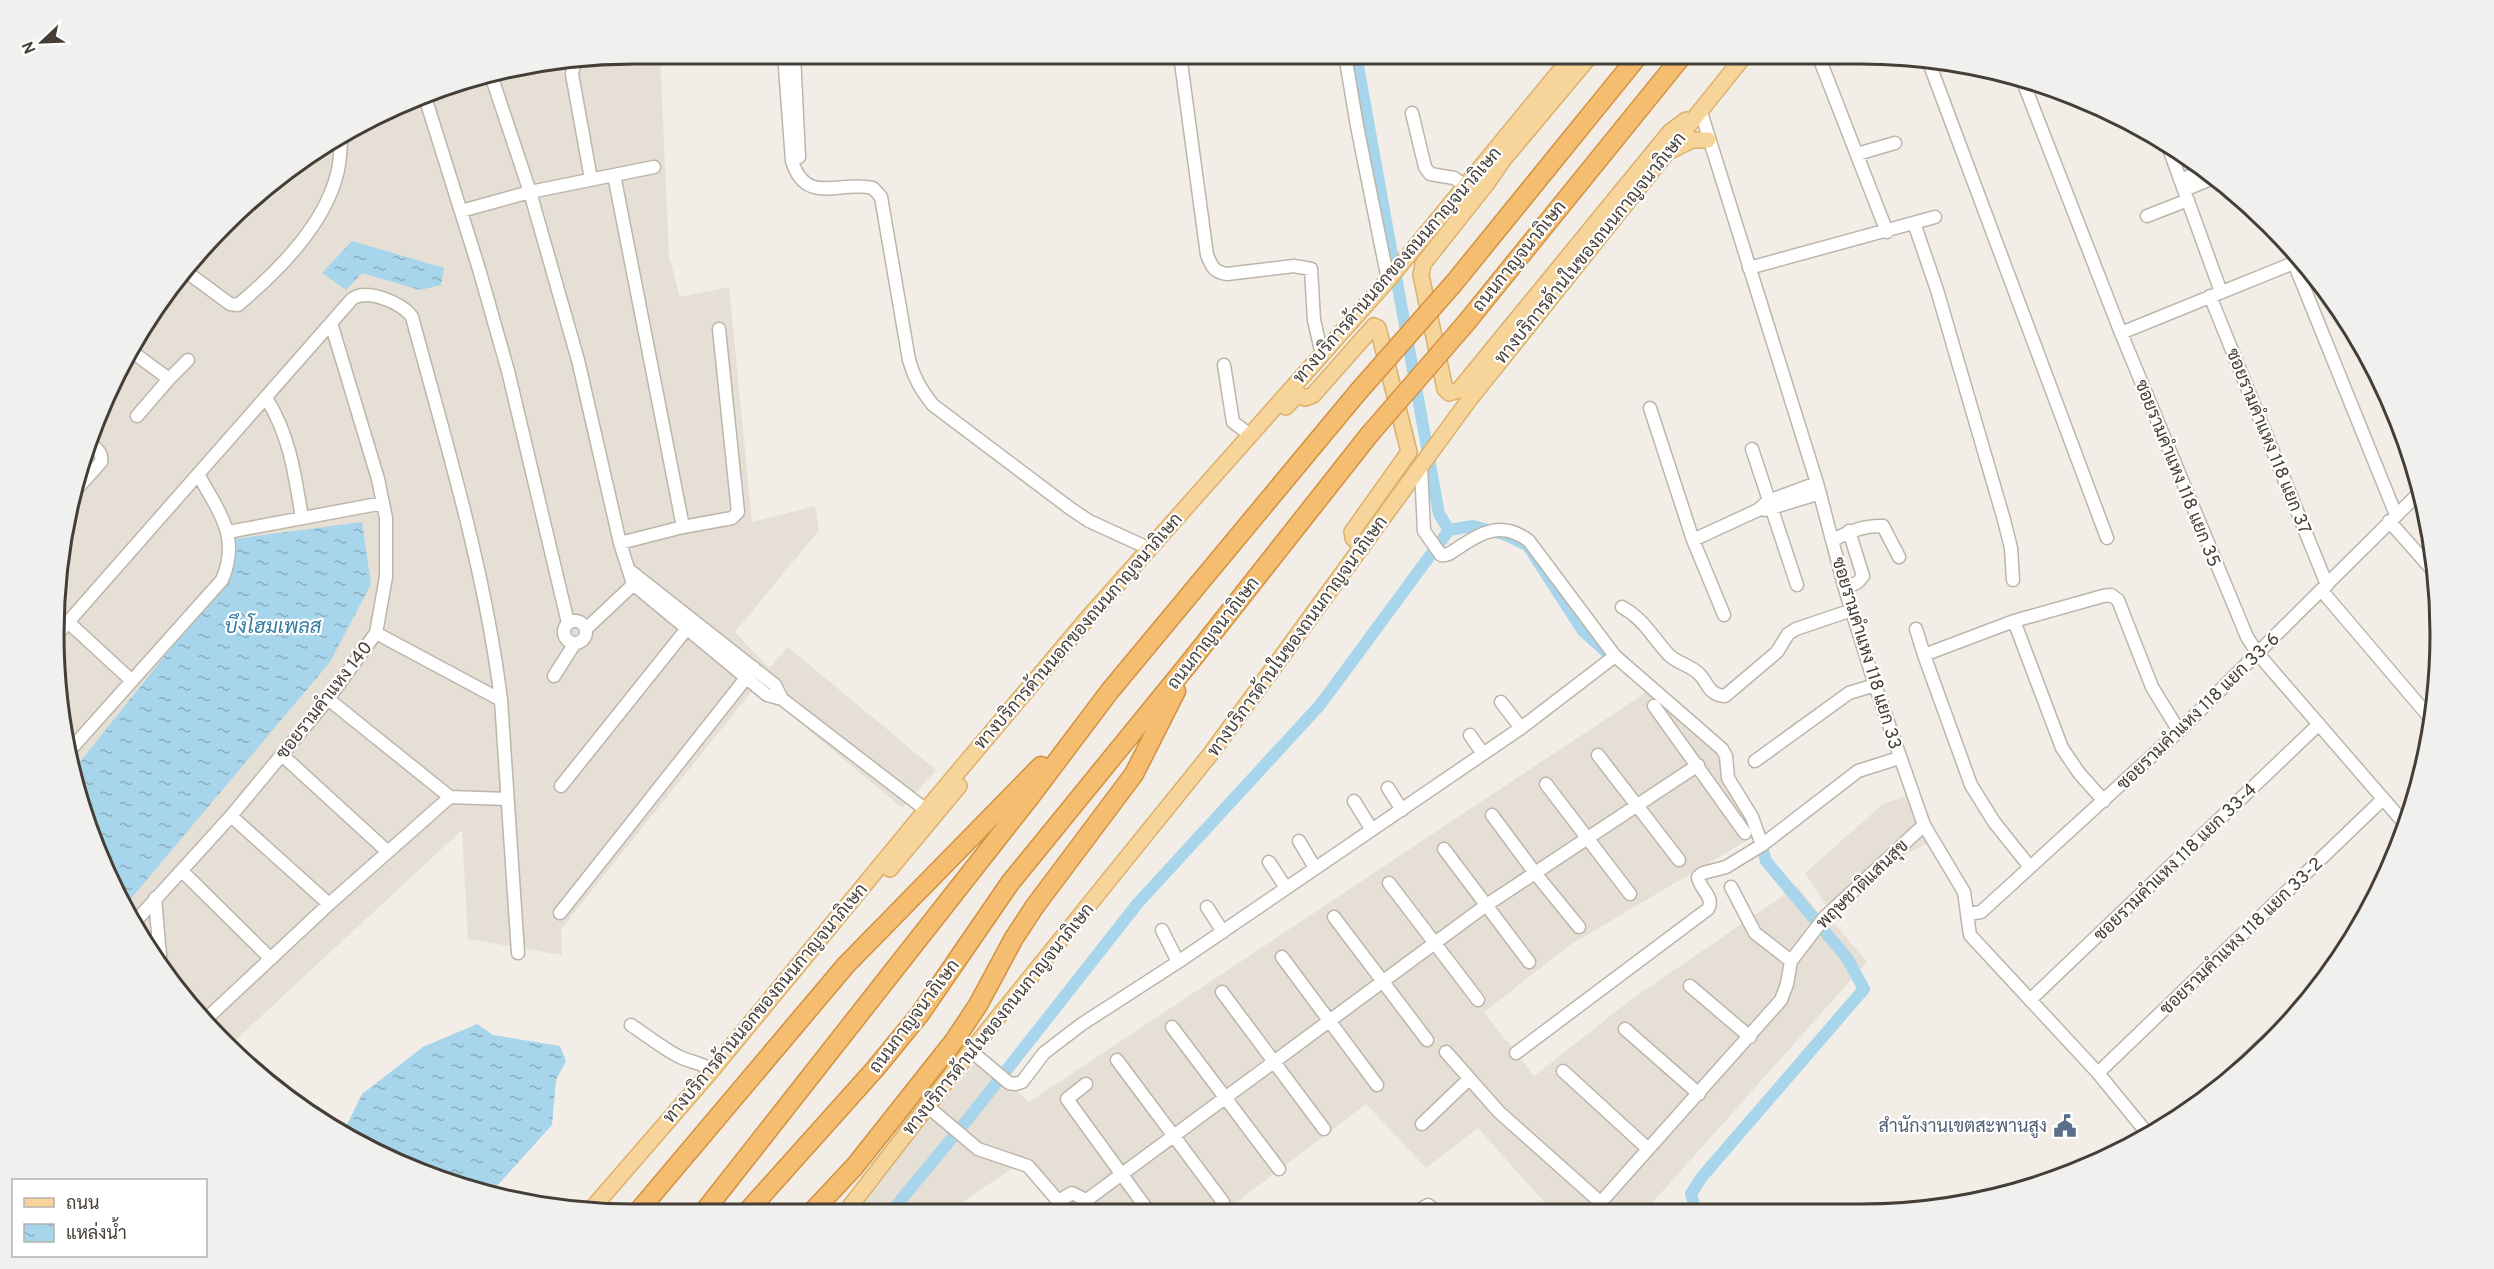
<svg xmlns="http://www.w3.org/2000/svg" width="2494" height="1269" font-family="Overpass,Sarabun,sans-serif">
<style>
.residential{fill:#e6dfd5}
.water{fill:url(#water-ripples)}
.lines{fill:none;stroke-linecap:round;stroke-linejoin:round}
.canal{stroke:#a7d5eb;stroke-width:12}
.minor-casing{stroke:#bdb5aa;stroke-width:15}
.major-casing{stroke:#dbb06b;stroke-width:18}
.highway-casing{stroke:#d39140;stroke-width:21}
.minor{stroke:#fff;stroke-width:12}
.major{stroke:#f7d59a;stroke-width:15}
.highway{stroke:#f4bd70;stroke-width:18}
.highway-bridge-casing{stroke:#d39140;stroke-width:21;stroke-linecap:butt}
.highway-bridge{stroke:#f4bd70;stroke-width:18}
.labels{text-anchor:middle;stroke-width:4.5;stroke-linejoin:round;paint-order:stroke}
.street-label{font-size:18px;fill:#453e36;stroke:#fff}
.service-label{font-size:18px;fill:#4e5e75;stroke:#fff;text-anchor:end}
.water-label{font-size:20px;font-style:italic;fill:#357ca1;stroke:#fff}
.rim{fill:none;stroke:#453e36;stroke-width:3}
</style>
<defs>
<pattern id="water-ripples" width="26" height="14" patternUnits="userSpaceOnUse" patternTransform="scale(1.5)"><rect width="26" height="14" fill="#a7d5eb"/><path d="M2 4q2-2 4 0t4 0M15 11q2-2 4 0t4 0" fill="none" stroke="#8aaebf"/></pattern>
</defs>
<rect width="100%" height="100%" fill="#f2eee7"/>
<!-- residential -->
<path class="residential" d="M634,54h26l9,202 11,41 49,-10 23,235 63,-16 4,24 -84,102 34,36 19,-21 148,123 -34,38 -146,-122 -195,243 1,26 -94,-16 -6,-109 -235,218 -75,-91 -38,-66 -55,-181 6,-189 33,-109 54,-100 129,-138 167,-89z
M1648,691l76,66 34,77 -188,111 -86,67 50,64 98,-77 165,-113 22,28 7,-9 -21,-32 78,-69 29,-10 21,47 -27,13 -74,67 35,41 -222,249h-93l-74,-83 -52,40 -60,-64 -142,108h-161l-43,-49 -73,50h-90l73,-96 49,-59 50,44z"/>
<!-- water -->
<path class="water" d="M352,241l92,27 -3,17 -21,5 -58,-17 -16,17 -24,-17z
M362,522l9,62 -41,78 -207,246 -9,-17 -38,-124 155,-194 2,-34z
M477,1024l16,11 67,11 6,15 -10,19 -4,45 -57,63 -24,2 -93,-35 -34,-24 18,-37 61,-47z"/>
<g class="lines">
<!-- canal -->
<path class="canal" d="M1356,55l83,459 10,16 24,-4 33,9 22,11 55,85 29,26
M1696,1211l-5,-17 10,-16 163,-189 -17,-31 -81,-97 -7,-25
M890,1213l82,-99 166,-211 182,-198 129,-175"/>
<!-- minor casing -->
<g class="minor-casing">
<path id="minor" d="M784,54l8,107c14,45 47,19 81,27l8,9 28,163c5,18 12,30 24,45l138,104 18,12 59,27
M794,54l5,103
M1180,55l27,200c5,12 7,17 20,19l67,-8 17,3 3,51 8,35
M1345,55l12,71 31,154
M1818,55l69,177
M1928,60l179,478
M574,64l-2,10 19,105
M492,78l38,114 48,168 42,183 13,41 134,111 15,4 144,111
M2022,79l99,254 126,304 11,17 147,170
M425,97l54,172 29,102 60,252
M1700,109l117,374 28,106 30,96 49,140 40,67 6,43 128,138 49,60
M1412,113l13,54 5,7 24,4 12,8
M2168,146l53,146
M1857,154l38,-11
M614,175l69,352
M2180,180l20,-8 -1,-7
M2184,190l32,-13
M461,211l69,-19 124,-25
M2147,216l41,-16
M1914,223l23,67 67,230 7,28 2,32
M2294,263l102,252
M1749,268l186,-51
M188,273l42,31 8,1c39,-33 86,-79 99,-131 3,-10 3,-21 4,-32
M2210,296l117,289
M2121,333l180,-73
M131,351l38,28 19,-19
M1224,365l9,57 16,12
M266,398c24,37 29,78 36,120
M1650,408l43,132 31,75
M137,416l32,-37
M1752,449l45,136
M1421,467l3,64 17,24c7,1 11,-3 17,-7 25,-17 45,-27 71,-7l86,115 107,93 4,7 2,22 24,39 10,28
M74,492l27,-30c2,-10 -5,-13 -12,-20
M1765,510l55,-17
M2389,521l47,53
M228,532l155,-29
M1693,540l65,-30 10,-9 49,-18
M1833,540c16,-9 32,-15 50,-14l16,31
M620,543l63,-16 49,-9 6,-6 -19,-183
M629,570l146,115 7,14
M1845,589l13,-7 5,-6 -14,-45
M2322,591l109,128
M1622,607c22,12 31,31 47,48 9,9 23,10 32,21 8,10 9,19 24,20l52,-44 11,-18 8,-5 56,-19
M564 632a11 11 0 1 1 22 0a11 11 0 1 1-22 0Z
M2014,621l48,127 17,25 25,28
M68,622l63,58
M62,629l290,-330c15,-11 51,4 60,18 34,126 73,253 89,383l17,253
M586,629l51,-48
M1916,629l8,26 47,130 23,37 36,45
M376,633l125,67
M1924,655l90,-34 89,-25 8,-1 7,5 34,87 27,44
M554,676l21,-33
M328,699l122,98 57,2
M1501,702l20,26
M1654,706l91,127
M1470,735l13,19
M71,749l151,-169c19,-43 -4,-69 -24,-106
M282,755l106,97
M1598,755l81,105
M1755,761l94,-68 26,-8
M1546,784l84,110
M561,786l132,-165
M1388,788l14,22
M1354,801l18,29
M1492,815l43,58 44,54
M231,816l98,88
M1299,841l16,27
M1444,849l85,113
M1269,862l17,26
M182,871l89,88
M1389,883l89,117
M1731,887l24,46 36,28
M155,898l6,70
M1207,907l16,25
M560,913l194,-245
M1967,914l14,-2 198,-181 241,-239
M1334,917l93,123
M133,924l98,-108 97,-117 48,-66 10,-56v-59l-8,-39 -47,-156
M1162,930l16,32
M1282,957l95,128
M1690,986l60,51
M1222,992l102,137
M2030,1000l289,-276
M204,1021l125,-117 121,-107
M631,1025c15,10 30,22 45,30 12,7 24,7 36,15
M1172,1027l107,142
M1625,1029l74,65
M971,1051l38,32 6,1 7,-2 22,-29 38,-29 96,-62 343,-234 94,-72
M1446,1052l53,60 101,90
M1516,1053l192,-144c7,-12 -8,-19 -10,-32l5,-4 23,-6 36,-22 96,-74 41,-13
M1117,1060l106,142
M1563,1071l84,77
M2098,1073l285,-274
M1086,1084l-19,15 82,113
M2204,1100l66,-62
M927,1106l51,43 50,17 32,37
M1422,1124l47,-45
M1084,1202l401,-296 213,-141
M1417,1211l11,-6 8,6
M1593,1211l188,-211 6,-16 4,-23 33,-43 100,-93
M1062,1212l-2,-5 2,-8 10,-6 10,5 3,8 -2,6"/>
</g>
<!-- major casing -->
<g class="major-casing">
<path id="major" d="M1591,55l-88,105 -15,22 -65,82 -2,11 24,114 4,4 10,-3 211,-258 16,-12
M1672,150l20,-10h16
M1286,407l12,-13 7,4 8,-3 61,-69 4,2 31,124 -57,80 1,6 9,9
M890,869l69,-83
M589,1212l123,-142 214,-260 160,-190 302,-340 185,-225
M845,1213l108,-140 256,-317 260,-356 276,-345"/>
</g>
<!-- highway casing -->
<g class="highway-casing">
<path id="highway" d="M1454,283l185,-228
M1466,323l217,-268
M703,1213l327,-416 79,-105 249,-300
M746,1213l129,-144 45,-55 90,-131 180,-221 179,-227
M811,1213l44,-47 99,-125 24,-36 36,-67 21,-32 99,-132 42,-83
M636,1214l210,-249 195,-199"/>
</g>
<!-- minor -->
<use href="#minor" class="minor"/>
<!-- major -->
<use href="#major" class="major"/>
<!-- highway -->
<use href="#highway" class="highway"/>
<!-- highway-bridge casing -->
<g class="highway-bridge-casing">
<path id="highway-bridge" d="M1358,392l96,-109
M1369,435l97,-112"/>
</g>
<!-- highway-bridge -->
<use href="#highway-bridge" class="highway-bridge"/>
</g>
<!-- icons -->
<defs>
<g id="civic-bare" transform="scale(1.8)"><path d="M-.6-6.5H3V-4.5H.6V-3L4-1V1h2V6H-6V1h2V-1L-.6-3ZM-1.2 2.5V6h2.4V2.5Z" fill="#5c6f8a" stroke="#fff" stroke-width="2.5" paint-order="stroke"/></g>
</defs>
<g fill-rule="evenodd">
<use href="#civic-bare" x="2065" y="1126"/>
</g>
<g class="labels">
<!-- street labels -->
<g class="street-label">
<text transform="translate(1590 248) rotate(-51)" y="6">ทางบริการด้านในของถนนกาญจนาภิเษก</text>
<text transform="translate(1519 256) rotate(-51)" y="6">ถนนกาญจนาภิเษก</text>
<text transform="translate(1397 265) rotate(-49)" y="6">ทางบริการด้านนอกของถนนกาญจนาภิเษก</text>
<text transform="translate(2269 441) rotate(68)" y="6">ซอยรามคำแหง 118 แยก 37</text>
<text transform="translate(2178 473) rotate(68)" y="6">ซอยรามคำแหง 118 แยก 35</text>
<text transform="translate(1078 631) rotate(-49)" y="6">ทางบริการด้านนอกของถนนกาญจนาภิเษก</text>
<text transform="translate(1213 633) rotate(-52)" y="6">ถนนกาญจนาภิเษก</text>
<text transform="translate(1297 636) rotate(-54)" y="6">ทางบริการด้านในของถนนกาญจนาภิเษก</text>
<text transform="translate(1867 653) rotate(73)" y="6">ซอยรามคำแหง 118 แยก 33</text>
<text transform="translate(324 700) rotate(-52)" y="6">ซอยรามคำแหง 140</text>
<text transform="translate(2198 711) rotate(-44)" y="6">ซอยรามคำแหง 118 แยก 33-6</text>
<text transform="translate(2175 862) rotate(-44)" y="6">ซอยรามคำแหง 118 แยก 33-4</text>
<text transform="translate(1862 884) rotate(-44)" y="6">พฤษชาติแสนสุข</text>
<text transform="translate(2241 936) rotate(-44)" y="6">ซอยรามคำแหง 118 แยก 33-2</text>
<text transform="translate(765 1003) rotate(-50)" y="6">ทางบริการด้านนอกของถนนกาญจนาภิเษก</text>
<text transform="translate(914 1016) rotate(-53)" y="6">ถนนกาญจนาภิเษก</text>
<text transform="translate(998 1019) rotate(-51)" y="6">ทางบริการด้านในของถนนกาญจนาภิเษก</text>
</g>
<!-- service labels -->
<g class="service-label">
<text x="2047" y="1132">สำนักงานเขตสะพานสูง</text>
</g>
<!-- water labels -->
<g class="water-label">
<text x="273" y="633">บึงโฮมเพลส</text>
</g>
</g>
<!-- crop -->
<path d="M0 0H2494V1269H0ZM634 64H1860A570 570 0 0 1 2430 634V634A570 570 0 0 1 1860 1204H634A570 570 0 0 1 64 634V634A570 570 0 0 1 634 64Z" fill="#f0f0ef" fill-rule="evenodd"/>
<path class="rim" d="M634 64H1860A570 570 0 0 1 2430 634V634A570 570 0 0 1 1860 1204H634A570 570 0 0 1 64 634V634A570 570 0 0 1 634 64Z"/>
<!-- legend -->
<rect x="12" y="1179" width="195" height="78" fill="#ffffff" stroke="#b5b2af" stroke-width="1.5"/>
<rect x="24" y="1198" width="30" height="9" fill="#f7d59a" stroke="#b5b2af" stroke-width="1.5"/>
<text x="66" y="1209" font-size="18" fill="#453e36">ถนน</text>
<rect x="24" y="1224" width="30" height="18" fill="url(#water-ripples)" stroke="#b5b2af" stroke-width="1.5"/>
<text x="66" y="1239" font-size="18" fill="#453e36">แหล่งน้ำ</text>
<!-- north arrow -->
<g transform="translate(42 42) rotate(247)" stroke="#ffffff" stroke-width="4.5" paint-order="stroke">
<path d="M0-4.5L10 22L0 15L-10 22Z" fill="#453e36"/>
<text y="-9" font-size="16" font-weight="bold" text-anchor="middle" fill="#453e36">N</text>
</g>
</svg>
